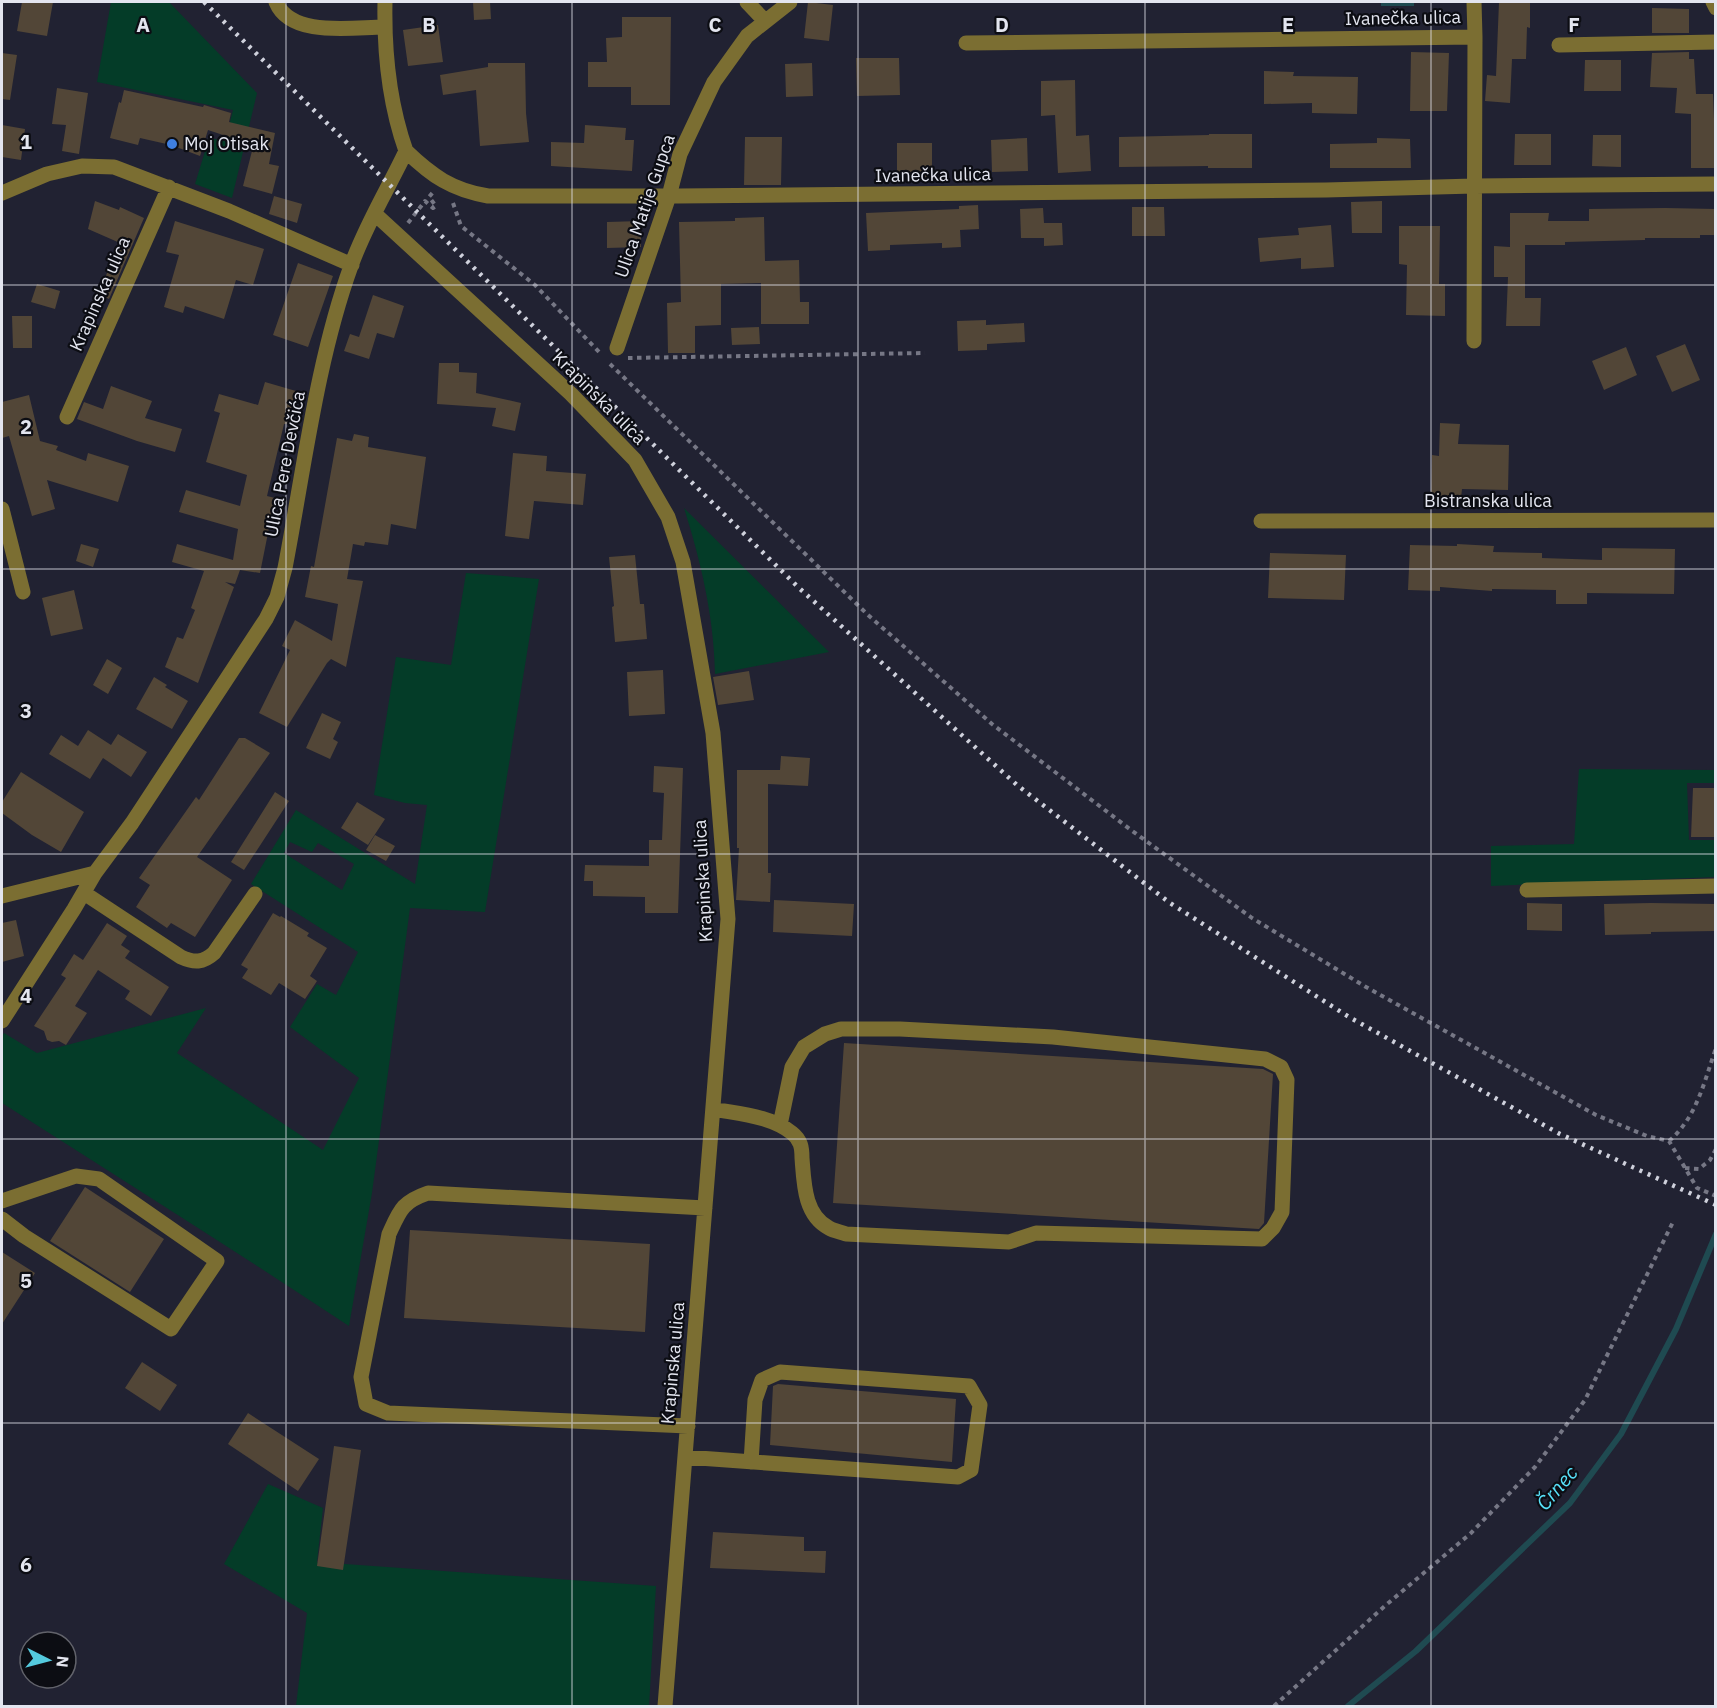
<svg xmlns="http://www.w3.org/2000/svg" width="1717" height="1708" font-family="'IBM Plex Sans',sans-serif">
<rect width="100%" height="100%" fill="#212232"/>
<path fill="#043c28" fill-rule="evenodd" d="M111 2H169L257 93 232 198 195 184 209 138 225 141 233 110 97 82Z
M684 508 829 652 715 674C714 617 701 562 684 508Z
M466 573 539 579 485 912 410 908 372 1193 349 1326C234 1250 118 1177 2 1103V1037L4 1033 37 1053 206 1008 177 1053 323 1150 359 1078 290 1027 317 984 336 995 358 952 251 884 296 810 415 884 427 805 405 803 374 795 396 657 451 665ZM290 842 312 852 318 843 354 864 342 890 284 853Z
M1579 769 1715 770V783H1687L1689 840H1715V877L1491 886V846L1574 844Z
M268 1484 323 1508 317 1562 656 1586 649 1706H296L307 1613 224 1564Z"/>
<path fill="#1f4a51" d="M1381 2H1414V6H1381Z"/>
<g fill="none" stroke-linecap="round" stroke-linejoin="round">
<path stroke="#1f4a51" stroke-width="6" d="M1348 1706 1416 1651 1570 1503 1621 1434 1676 1329 1716 1234"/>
</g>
<path fill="#524637" d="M22 2H53L47 36 17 31Z
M473 2H490L491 19 474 20Z
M808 2 833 5 829 41 804 38Z
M1499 2H1530V28L1527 27 1526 59H1512L1510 103 1485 101 1487 75 1496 76Z
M1652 8 1689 9V33H1652Z
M622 17H671L670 105H631V87H588V62H607L606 38 622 37Z
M438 25 443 62 408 66 403 30Z
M1411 52 1449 53 1447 111H1410Z
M1689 52V59H1694L1696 94H1713L1716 168H1691V114L1675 113 1677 88 1650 87 1652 53Z
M2 53 17 55 10 100 2 99Z
M856 58H899L900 95 857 96Z
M1585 60H1621V91H1584Z
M488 63H525L526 113 529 142 480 146 476 90 443 95 440 75 488 67Z
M812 63 813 96 786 97 785 64Z
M1264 71 1294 72 1293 76 1358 77 1357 114 1312 113V103L1264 104Z
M1075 80 1076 136 1089 135 1091 171 1058 173 1055 115 1041 116V81Z
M57 88 88 93 79 154 62 151 66 125 52 124Z
M124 90 203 107 204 105 231 113 229 122 275 133 269 164 279 166 272 194 243 186 252 151 246 149 247 143 208 130 200 156 171 145 140 138 138 145 110 138 119 102 121 103Z
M2 125 25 129 21 160 2 157Z
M585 125 626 128 625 140H634L632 171 551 166V142L584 143Z
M1209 134H1252V168H1208V166L1119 167V137L1209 135Z
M1515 134H1551V165H1514Z
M1593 135H1621V167L1592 166Z
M745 137H782L781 185H744Z
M1027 138 1028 171 992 172 991 140Z
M1377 138 1410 139 1411 168H1330V144L1377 143Z
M897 143H932V177H897Z
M274 196 302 204 297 223 269 214Z
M95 201 119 210 120 207 144 218 109 299 98 294 120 243 88 229Z
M1382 201V233H1352L1351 202Z
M978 205 979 229 960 230 961 247 942 248V243L890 245V250L868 251 866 213 959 209V206Z
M1132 207H1164L1165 236H1132Z
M1043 208 1044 223H1062L1063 245 1044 246V234V238H1021L1020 209Z
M1665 208 1716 209V235H1700V238H1645V240L1565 242V245H1525V298H1541L1540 326H1506L1508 277H1494V246L1510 247V213H1549L1548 221H1589V209Z
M764 217 765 261 799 260 800 302H809V324H761V283L721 284V325L695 326V353H668L667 303 681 302 679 222 735 221V218Z
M175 221 264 249 253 285 236 280 224 319 185 306 183 313 164 307 179 255 166 252Z
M641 221V247L607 248V222Z
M1331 225 1334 267 1301 269V258L1260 262 1258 238 1299 235 1298 228Z
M1399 226H1440L1439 284H1445V316L1406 315 1407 265 1399 264Z
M298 263 333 276 308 347 273 335Z
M37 284 60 291 55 309 31 302Z
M373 295 404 306 394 338 377 333 369 359 344 351 350 334 359 337Z
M12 316H32V348H13Z
M986 320V325L1024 323 1025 342 987 344V350L958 351 957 321Z
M759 327 760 344 732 345 731 328Z
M1685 344 1700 380 1672 392 1656 356Z
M1626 347 1637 375 1604 390 1592 361Z
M439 363H459V372L477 373 476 393 521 403 515 431 492 426 496 408 437 404Z
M265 382 296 391 287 424H284L267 496 275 498 260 573 240 570 235 584 225 582 234 587 198 683 165 667 177 637 183 639 195 610 191 608 204 571 172 562 177 544 233 560 238 529 179 512 186 490 240 506 247 475 206 462 220 413 214 411 219 394 258 405Z
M111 386 152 401 145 418 182 429 175 452 137 441 77 419 84 402 103 409Z
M29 395 40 441 58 446 56 450 86 461 88 453 129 466 118 502 47 480 55 509 32 516 9 436 2 438V402Z
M1440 423 1460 424 1458 444 1509 445 1508 490 1462 489 1461 498 1431 496 1432 455 1439 456Z
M354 434 369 437 368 447 426 457 416 529 391 524 388 545 365 542 364 546 353 544 347 579 363 581 346 667 331 659 327 663 287 727 259 713 290 650 282 646 295 620 332 641 338 604 305 597 311 566 314 567 337 438 352 441Z
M513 453 547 456 546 471 586 474 583 505 534 501 529 539 505 536Z
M81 544 99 549 93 567 76 561Z
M1457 544 1494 546 1493 552 1542 553V558L1602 560V548L1675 549 1674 594 1587 593V604H1556V590L1492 589V591L1440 587V591L1408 590 1410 545 1457 546Z
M1270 553 1346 555 1344 600 1268 598Z
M635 555 640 604H644L647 639 615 642 612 607 614 606 609 557Z
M74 590 83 629 51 636 42 598Z
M107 659 122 668 108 694 93 685Z
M663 670 665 714 629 716 627 672Z
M749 671 754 700 718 705 713 677Z
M154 677 167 685 165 687 188 701 172 729 136 709Z
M322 713 341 722 333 739 338 742 330 759 306 748Z
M88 730 111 745 118 734 147 752 131 777 103 758 90 779 49 754 61 735 78 746Z
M239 738H245L270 753 197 857 232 880 195 937 171 923 167 928 136 907 150 885 139 878 196 797 199 800Z
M781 756 810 758 808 786 768 784V873H771L770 902 736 900 739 848H737V770H780Z
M654 766 683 768 678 913H645V897L593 896V881H584L585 865 649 866V840H662L664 793 653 792Z
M21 772 84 812 61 852 32 835 2 813V802Z
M1693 788H1716V837H1691Z
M275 792 289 801 244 870 231 862Z
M357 802 385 819 368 845 341 828Z
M375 835 395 846 386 861 366 850Z
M774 900 854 904 852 936 773 932Z
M1527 903 1562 904V931L1527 930Z
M1651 903 1716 904V931L1651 932V934L1605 935 1604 904Z
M273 913 280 917 281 916 309 933 307 936 327 948 310 976 317 981 305 999 279 983 271 995 242 978 248 969 241 965Z
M16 920 24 956 2 962V923Z
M107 923 127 936 121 945 130 951 125 958 169 987 151 1016 125 999 130 991 98 970 75 1006 87 1013 66 1045 59 1041 52 1042 47 1040 44 1031 34 1026 66 978 61 975 74 954 83 960Z
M844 1043 1263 1069 1273 1074 1264 1223 1259 1229 833 1203Z
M85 1187 164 1239 130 1292 50 1241Z
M410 1230 650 1244 645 1332 404 1318Z
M2 1252 35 1273 2 1324Z
M142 1362 177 1385 160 1411 125 1388Z
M778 1384 956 1399 952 1462 770 1445 773 1386Z
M248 1413 319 1459 298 1491 228 1444Z
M334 1446 361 1450 343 1570 317 1566Z
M713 1532 804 1537V1551H826L825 1573 710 1568Z"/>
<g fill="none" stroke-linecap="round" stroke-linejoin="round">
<path stroke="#767785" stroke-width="4" stroke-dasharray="4.5 4.5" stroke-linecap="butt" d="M453 203 461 226 535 285 601 354
M408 223 425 201 433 208 436 206 429 197 434 191
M628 358 925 353
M610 364 868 615 992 724 1131 830 1252 918 1366 987 1596 1115 1647 1136 1669 1141 1697 1188 1716 1196
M1669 1141C1697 1117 1704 1082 1716 1048
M1685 1168 1699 1169 1710 1160 1716 1149
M1274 1706 1386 1605 1471 1533 1535 1467 1585 1400 1674 1220"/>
<path stroke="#7b6e32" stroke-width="15" d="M276 2C291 38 353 27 384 27
M747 2 765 21
M1474 2 1475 37
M1713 2 1716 8
M966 43 1475 37 1474 341
M1559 45 1716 42
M406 151C432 176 452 190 488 196H678L1326 190 1474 186 1716 184
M2 193 47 174 82 166 114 167 229 211 352 265
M375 214 571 394 635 460 668 517 683 562 713 733 728 919 665 1706
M617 348 669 196 680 154 714 82 747 36 790 2
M67 417 169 187
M2 509 23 592
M1261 521 1716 520
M1527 890 1716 886
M84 893 181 957C194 963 203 963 214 953L255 894
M2 896 95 873
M2 1021 74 909 95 873 132 823 266 619 277 597 285 568C304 469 317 360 351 266 365 226 388 189 406 151 389 103 384 52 385 2
M713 1109C739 1114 771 1116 792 1133 801 1140 802 1148 802 1158 804 1183 804 1215 829 1228 834 1231 841 1232 846 1234L1009 1242 1036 1233 1262 1239 1273 1228 1282 1212 1287 1080 1281 1067 1265 1059 1053 1037 900 1029H841L825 1034 804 1047 792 1067 780 1125
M2 1201 76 1176 99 1179 217 1261 171 1329 24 1236 2 1219
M688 1426 388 1413 366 1404 361 1377 389 1234C400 1210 402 1202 428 1193L705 1208
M685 1457 958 1477 971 1470 980 1405 969 1386 780 1372 762 1380 755 1400 751 1462"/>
<path stroke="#cfd1dc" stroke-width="4.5" stroke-dasharray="3 6" stroke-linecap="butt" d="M204 2 798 587 1017 785 1170 903 1349 1017 1560 1134 1716 1205"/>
</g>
<path fill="none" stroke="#e3e5ef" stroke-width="1.5" stroke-opacity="0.55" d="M286 2V1706M572 2V1706M858 2V1706M1145 2V1706M1431 2V1706M2 285H1716M2 569H1716M2 854H1716M2 1139H1716M2 1423H1716"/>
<circle fill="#3f7fe0" stroke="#0c0d13" stroke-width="2" cx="172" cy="144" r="6"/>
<g text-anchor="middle" stroke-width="4.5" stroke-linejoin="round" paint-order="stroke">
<g font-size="18" fill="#e3e5ef" stroke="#0c0d13">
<text transform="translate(1403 18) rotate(-1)" y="6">Ivanečka ulica</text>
<text transform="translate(933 175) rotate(-1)" y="6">Ivanečka ulica</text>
<text transform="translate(645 206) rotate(-71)" y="6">Ulica Matije Gupca</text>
<text transform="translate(100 294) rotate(-66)" y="6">Krapinska ulica</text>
<text transform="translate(599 398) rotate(45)" y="6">Krapinska ulica</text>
<text transform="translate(285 464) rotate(-79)" y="6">Ulica Pere Devčića</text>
<text x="1488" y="507">Bistranska ulica</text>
<text transform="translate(703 881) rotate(-93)" y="6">Krapinska ulica</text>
<text transform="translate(673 1363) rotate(-85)" y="6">Krapinska ulica</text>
</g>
<g font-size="18" fill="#e3e5ef" stroke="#0c0d13" text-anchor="start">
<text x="184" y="150">Moj Otisak</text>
</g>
<g font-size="20" font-style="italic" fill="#58e2fa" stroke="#0c0d13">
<text transform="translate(1557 1488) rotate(-49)" y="7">Črnec</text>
</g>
</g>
<g font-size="20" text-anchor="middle" font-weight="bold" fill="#e3e5ef" stroke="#0c0d13" stroke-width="4.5" stroke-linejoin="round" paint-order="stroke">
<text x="143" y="32">A</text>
<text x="429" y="32">B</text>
<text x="715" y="32">C</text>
<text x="1002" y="32">D</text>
<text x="1288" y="32">E</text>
<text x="1574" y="32">F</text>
<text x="26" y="149">1</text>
<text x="26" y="434">2</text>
<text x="26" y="718">3</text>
<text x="26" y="1003">4</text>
<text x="26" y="1288">5</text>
<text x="26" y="1572">6</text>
</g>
<rect width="1717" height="1708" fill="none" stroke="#e3e5ef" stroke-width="6"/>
<g transform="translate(48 1660) rotate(96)"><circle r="28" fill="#0c0d13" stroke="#62636b" stroke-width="1.5"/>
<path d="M0-4.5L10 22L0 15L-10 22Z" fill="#54cade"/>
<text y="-9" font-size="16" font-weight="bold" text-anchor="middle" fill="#e3e5ef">N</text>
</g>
</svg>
